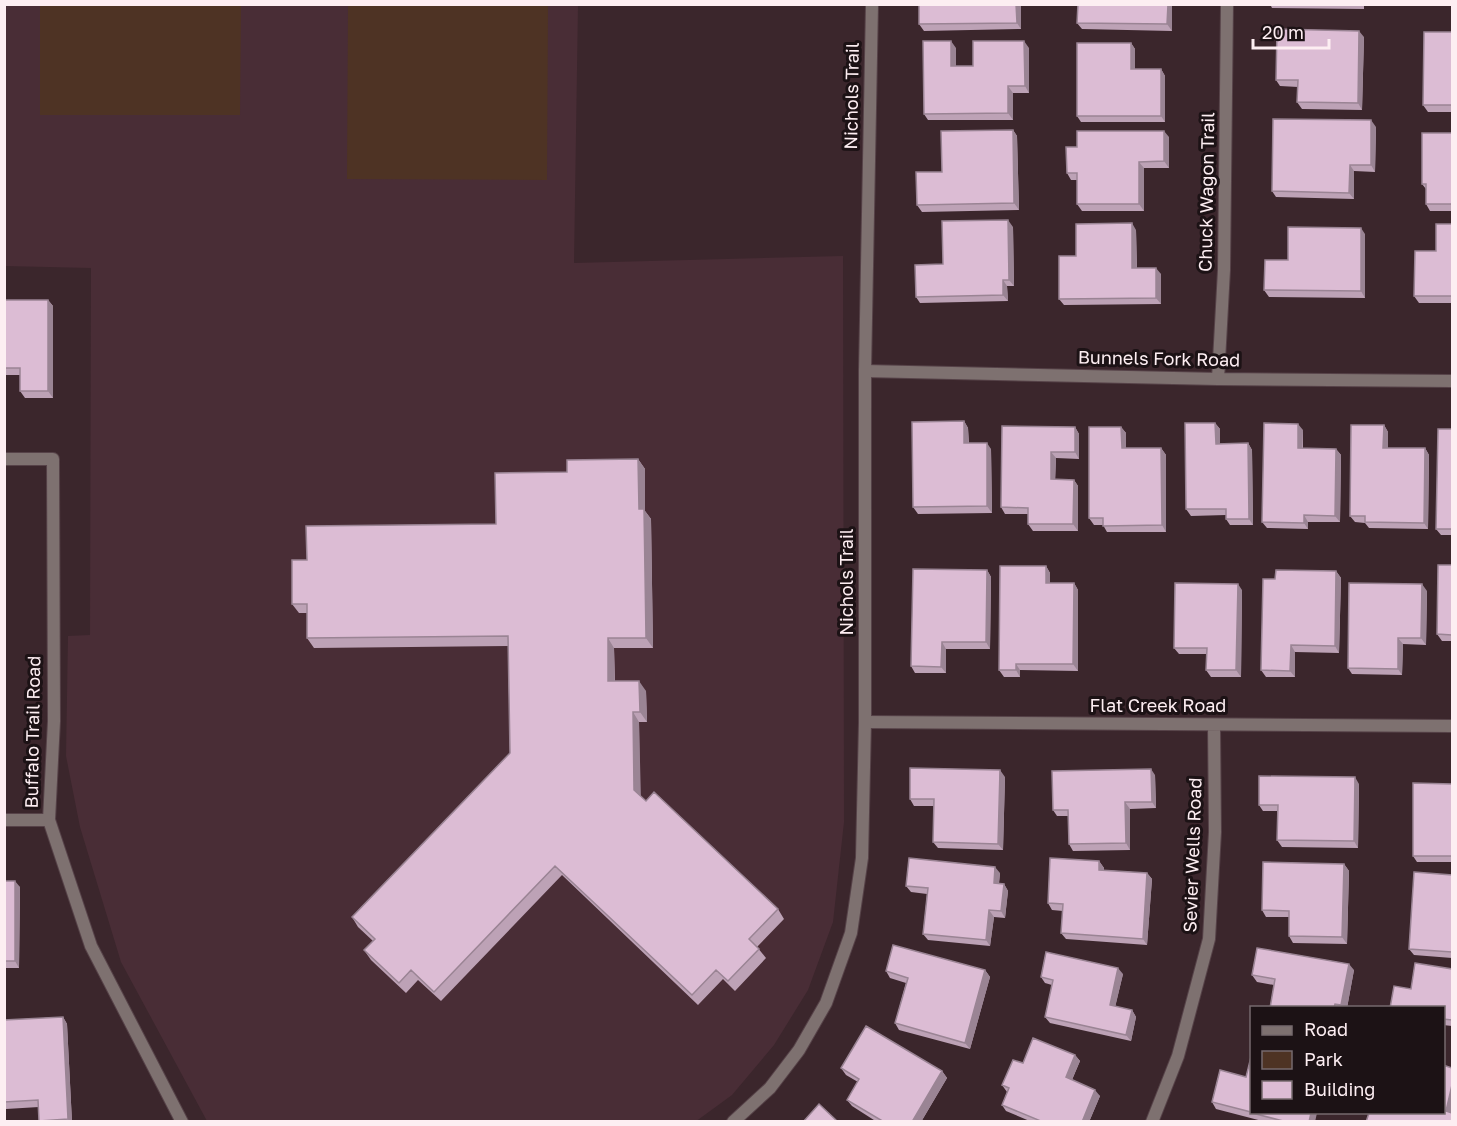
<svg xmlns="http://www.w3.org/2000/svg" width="1457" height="1126" font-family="'Golos Text',sans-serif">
<rect width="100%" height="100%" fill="#3b262c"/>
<path fill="#492d36" d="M5 4 578 5 574 263 843 256 844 822 833 922 808 990 774 1045 732 1095 695 1122 207 1121 121 962 80 827 66 756 68 636 90 635 91 268 5 266Z"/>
<path fill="#4e3324" d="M40 5H241L240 115H40Z
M348 5H548L547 180 347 179Z"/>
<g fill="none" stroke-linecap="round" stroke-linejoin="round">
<g stroke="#564248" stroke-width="14">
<path id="minor" d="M865 371 1218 379 1452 381
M1218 379 1224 270 1227 4
M4 459H53L54 721 49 820
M865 722 1452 726
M1152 1122 1178 1056 1209 939 1215 832 1214 725"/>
</g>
<g stroke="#564248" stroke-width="14">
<path id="tertiary" d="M4 820H49L91 946 182 1122
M733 1122 770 1088 799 1050 826 1003 851 933 862 858 865 722V371L872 4"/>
</g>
<use href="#minor" stroke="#7e7170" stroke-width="12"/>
<use href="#tertiary" stroke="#7e7170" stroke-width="12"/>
</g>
<path fill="#bda2b6" d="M1021 4V29L924 31 919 24Z
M1172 4V31L1082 29 1077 23Z
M1270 4H1364V9L1272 8Z
M1422 4H1452V5H1422Z
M1452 32V112H1428L1423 105Z
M1364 37 1362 110 1302 109 1297 102 1298 87 1280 86 1276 80Z
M1131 43 1135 49V69H1161L1165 76V122H1081L1077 116Z
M956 48V66H973L1029 48V93H1013V120H928L924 114Z
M1376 127 1375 172 1354 171V199L1276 197 1272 191Z
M1013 130 1017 136 1019 210 922 212 917 205 942 172Z
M1452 133V211H1430L1426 204V189L1422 184Z
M1169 137V168H1144V211H1082L1077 204V180H1071L1067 173 1077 147Z
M1452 224V303H1419L1414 296 1436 251Z
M1013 227 1014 286H1007L1008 301 920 303 916 297 943 264Z
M1136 230 1137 268 1161 274V304L1064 305 1059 299 1076 256Z
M1365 234V298L1269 297 1264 290Z
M4 300H48L53 306V398H25L20 391V375H4Z
M964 421 968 428 969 443 991 449 992 513 918 514 913 507Z
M1215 423 1220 429V444L1248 443 1252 450 1253 525H1230L1226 519V515L1191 516 1186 509Z
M1384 425 1388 432V448H1425L1429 455 1428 529 1369 528 1365 523 1355 522 1350 516Z
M1002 426 1075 427 1079 434V459L1056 458 1055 480H1074L1078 486V531H1033L1028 524V514H1005L1001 507Z
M1121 427 1126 433V448H1161L1166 455V532H1107L1103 525H1094L1089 518Z
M1452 429V535H1441L1436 529Z
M1303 430V448L1336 449 1341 455 1340 522H1308V529L1267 528 1262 522Z
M638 459 645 469V511L651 519 653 648H614L615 681 646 691 647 722H639L640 797 778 909 784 919 757 947 766 958 735 991 723 979 698 1005 562 875 441 1001 418 980 406 993 371 960 364 950 373 941 358 927 352 917 510 753 508 646 314 648 307 638V613H299L292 604 307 560 496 524 567 472Z
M1452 565V641H1442L1437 634Z
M1046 566 1050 573V583H1074L1078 590V671L1020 670V677H1004L999 670Z
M987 570 991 577 990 649H946V673H915L911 666Z
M1336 571 1341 578 1339 653 1295 652V677H1266L1261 670 1275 579Z
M1242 590 1241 677H1211L1206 670 1207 654H1179L1174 648Z
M1427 591 1426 645 1403 644 1402 675 1352 674 1348 668Z
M1155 775 1156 808 1130 809V850L1073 851 1069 844 1068 816H1057L1053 810Z
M1005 777 1003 850 938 848 933 842 934 806H914L910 799Z
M1359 784 1358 848 1282 847 1277 840V811H1263L1259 805Z
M1452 784V862H1417L1413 856Z
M1099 861 1104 868V870L1147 873 1152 879 1147 945 1066 939 1061 933 1063 911 1052 910 1048 903Z
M1344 864 1349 871 1347 944 1293 943 1289 936V917H1266L1262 910Z
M1000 873 999 884H1004L1008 891 1005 918 994 917 990 946 928 940 923 934 927 894 911 892 906 886Z
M1452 875V958L1414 955 1409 949Z
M4 881 20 887 19 968H4Z
M1452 969V1026L1443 1025V1008L1411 989Z
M985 970 990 977 970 1049 899 1030 895 1023 906 983 890 978 886 971Z
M1354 970 1347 1008H1270L1274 985 1257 982 1252 975Z
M1123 974 1115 1007 1132 1010 1136 1017 1131 1041 1050 1023 1045 1017 1052 985 1045 983 1041 977Z
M63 1017 67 1024 72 1122H40L39 1107 6 1109 4 1107V1020Z
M1075 1055 1080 1061 1072 1080 1100 1096 1089 1122H1032L1006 1111 1002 1105 1007 1092 1002 1085 1023 1063Z
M841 1068 942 1071 947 1078 921 1122H877L852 1106 847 1100 858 1082 846 1075Z
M1246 1077 1315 1122H1266L1216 1109 1212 1102Z"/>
<path fill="#9a8494" d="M1016 4H1021V29L1017 23Z
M1168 4H1172V31L1167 24Z
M1359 31 1364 37 1362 110 1358 103Z
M951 41 956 48V72L951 66Z
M1024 41 1029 48V93L1025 86Z
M1131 43 1135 49V76L1131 69Z
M1161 69 1165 76V122L1161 116Z
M1008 86 1013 93V120L1008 113Z
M1371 120 1376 127 1375 172 1371 165Z
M1013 130 1017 136 1019 210 1014 203Z
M1164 131 1169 137V168L1164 161Z
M1139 162 1144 168V211L1139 204Z
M1350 165 1354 171V199L1349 193Z
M1008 220 1013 227 1014 286 1009 280Z
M1132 223 1136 230 1137 275 1132 268Z
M1361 228 1365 234V298L1361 291Z
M1156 268 1161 274V304L1156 298Z
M1003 280 1007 286 1008 301 1003 295Z
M48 300 53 306V398L48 391Z
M964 421 968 428 969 449 964 443Z
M1215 423 1220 429V450L1216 444Z
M1298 424 1303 430 1302 455 1298 448Z
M1384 425 1388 432V455L1383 448Z
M1075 427 1079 434V459L1075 452Z
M1121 427 1126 433V455L1122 448Z
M987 443 991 449 992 513 987 506Z
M1248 443 1252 450 1253 525 1249 519Z
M1161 448 1166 455V532L1162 525Z
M1425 448 1429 455 1428 529 1424 523Z
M1336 449 1341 455 1340 522 1335 516Z
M1051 452 1056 458 1055 486 1051 479Z
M638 459 645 469V511L651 519 653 648 646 638 639 509Z
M1074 480 1078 486V531L1073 524Z
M1304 515 1308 522V529L1304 523Z
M1046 566 1050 573V589L1046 583Z
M987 570 991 577 990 649 986 642Z
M1336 571 1341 578 1339 653 1335 646Z
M1074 583 1078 590V671L1073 664Z
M1238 584 1242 590 1241 677 1236 670Z
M1422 584 1427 591 1426 645 1421 638Z
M608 638 614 648 615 691 608 681Z
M1398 638 1403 644 1402 675 1398 669Z
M942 642 946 649V673L941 667Z
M1291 645 1295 652V677L1290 671Z
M1016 664 1020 670V677L1016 670Z
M639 681 646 691 647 722 640 712Z
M633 712 639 722 641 800 634 790Z
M1151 769 1155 775 1156 808 1152 802Z
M1000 770 1005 777 1003 850 998 844Z
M1355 777 1359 784 1358 848 1354 841Z
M1125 802 1130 809V850L1126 843Z
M1099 861 1104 868 1103 876 1099 870Z
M1344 864 1349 871 1347 944 1342 937Z
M995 867 1000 873 998 890 994 883Z
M1147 873 1152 879 1147 945 1143 939Z
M15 881 20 887 19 968 15 961Z
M1004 884 1008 891 1005 918 1001 911Z
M989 910 994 917 990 946 986 940Z
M1349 964 1354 970 1347 1008H1343L1341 1005Z
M1118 968 1123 974 1114 1012 1110 1005Z
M985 970 990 977 970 1049 965 1043Z
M1132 1010 1136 1017 1131 1041 1126 1035Z
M63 1017 67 1024 72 1122H69L68 1119Z
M1075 1055 1080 1061 1070 1084 1066 1077Z
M942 1071 947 1078 921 1122H912Z
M1452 1085V1110L1451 1118 1446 1111Z
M1095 1090 1100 1096 1089 1122H1082Z
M1311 1113H1317L1315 1122H1309Z"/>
<path fill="#dcbcd4" stroke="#9a8494" stroke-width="1.5" d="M919 4H1016L1017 23 919 24Z
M1078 4H1168L1167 24 1077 23Z
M1277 29 1359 31 1358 103 1297 102 1298 80H1276Z
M1424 32H1452V105H1423Z
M923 41H951V66H973V41H1024L1025 86H1008V113L924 114Z
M1077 43H1131V69H1161V116H1077Z
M1273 119 1371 120V165H1350L1349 193 1272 191Z
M1013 130 1014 203 917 205 916 172H942L941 131Z
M1077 131H1164V161L1139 162V204H1077V173H1067L1066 147H1077Z
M1422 133H1452V204H1426V184H1422Z
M1008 220 1009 280H1003V295L916 297 915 265 943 264 942 221Z
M1132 223V268H1156V298L1059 299V256H1076V224Z
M1436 224H1452V296H1414L1415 251H1436Z
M1288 227 1361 228V291L1264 290 1265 260H1288Z
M4 300H48V391H20V368H4Z
M964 421V443H987V506L913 507 912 422Z
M1185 423H1215L1216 444 1248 443 1249 519H1226V509H1186Z
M1264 423 1298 424V448L1336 449 1335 516 1304 515V523L1262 522Z
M1351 425H1384L1383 448H1425L1424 523 1365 522V516H1350Z
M1002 426 1075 427V452H1051V479L1074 480 1073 524H1028V508L1001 507Z
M1089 427H1121L1122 448H1161L1162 525 1103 526V518H1089Z
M1438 429H1452V529H1436Z
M638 459 639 509H644L646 638H608V681H639L640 712H633L634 790 646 801 654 792 778 909 749 939 759 949 728 981 716 970 692 995 555 866 434 992 411 970 399 983 364 950 375 939 352 917 510 753 508 636 307 638V604H292V560H307L306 526 496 524 495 473 567 472V460Z
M1438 565H1452V635L1437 634Z
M1000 566H1046V583H1074L1073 664H1016V670H999Z
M913 569 987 570 986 642H942L941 667 911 666Z
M1276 570 1336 571 1335 646 1291 645 1290 671 1261 670 1263 579H1275Z
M1175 583 1238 584 1236 670H1206L1207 648H1174Z
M1349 583 1422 584 1421 638H1398V669L1348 668Z
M910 768 1000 770 998 844 933 842 934 799H910Z
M1151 769 1152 802H1125L1126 843 1069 844 1068 810H1053L1052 771Z
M1259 776 1355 777 1354 841 1277 840 1278 805H1259Z
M1413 783 1452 784V856H1413Z
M909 858 995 867 994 883 1004 884 1001 911 989 910 986 940 923 934 928 888 906 886Z
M1050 858 1099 861V870L1147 873 1143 939 1061 933 1063 904 1048 903Z
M1263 862 1344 864 1342 937 1289 936V911L1262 910Z
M1414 872 1452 875V952L1409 949Z
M4 881H15V961H4Z
M893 945 985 970 965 1043 895 1023 908 978 886 971Z
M1257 948 1349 964 1341 1005 1335 1004 1334 1008H1270L1275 979 1252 975Z
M1046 952 1118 968 1110 1005 1132 1010 1126 1035 1045 1017 1053 980 1041 977Z
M1415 963 1452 969V1020L1443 1019V1008H1390L1394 986 1411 989Z
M63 1017 68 1119 39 1121 38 1100 4 1102V1020Z
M866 1026 942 1071 912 1122H884L847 1100 859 1079 841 1068Z
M1033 1038 1075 1055 1066 1077 1095 1090 1082 1122H1043L1002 1105 1009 1088 1002 1085 1013 1060 1023 1063Z
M1251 1057V1112L1212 1102 1220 1070 1246 1077Z
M1443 1065 1452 1068V1085L1446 1111 1452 1113V1122H1366L1369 1113H1443Z
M819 1104 838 1122H803Z
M1252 1113H1311L1309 1122H1287Z"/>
<g text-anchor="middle" stroke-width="6" stroke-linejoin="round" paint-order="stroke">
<g font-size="18" fill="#fdeef2" stroke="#1c1215">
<text transform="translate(852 96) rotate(-89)" y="6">Nichols Trail</text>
<text transform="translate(1207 192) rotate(-89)" y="6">Chuck Wagon Trail</text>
<text transform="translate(1159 359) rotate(1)" y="6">Bunnels Fork Road</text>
<text transform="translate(847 582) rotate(-90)" y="6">Nichols Trail</text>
<text x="1158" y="712">Flat Creek Road</text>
<text transform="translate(33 732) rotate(-89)" y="6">Buffalo Trail Road</text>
<text transform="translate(1193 855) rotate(-88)" y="6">Sevier Wells Road</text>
</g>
</g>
<rect width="1457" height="1126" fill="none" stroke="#fdeef2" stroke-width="12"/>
<rect x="1250" y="1006" width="195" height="108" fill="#1c1215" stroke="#766a6d" stroke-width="1.5"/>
<rect x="1262" y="1026" width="30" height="9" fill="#7e7170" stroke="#766a6d" stroke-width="1.5"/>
<text x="1304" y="1036" font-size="18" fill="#fdeef2">Road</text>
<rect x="1262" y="1051" width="30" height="18" fill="#4e3324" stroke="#766a6d" stroke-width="1.5"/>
<text x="1304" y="1066" font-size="18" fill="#fdeef2">Park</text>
<rect x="1262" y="1081" width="30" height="18" fill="#dcbcd4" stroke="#766a6d" stroke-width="1.5"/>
<text x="1304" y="1096" font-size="18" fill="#fdeef2">Building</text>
<path d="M1253 39v9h76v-9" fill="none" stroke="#fdeef2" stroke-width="3"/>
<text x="1262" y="39" font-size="18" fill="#fdeef2" stroke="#1c1215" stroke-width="4.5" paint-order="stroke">20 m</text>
</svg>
